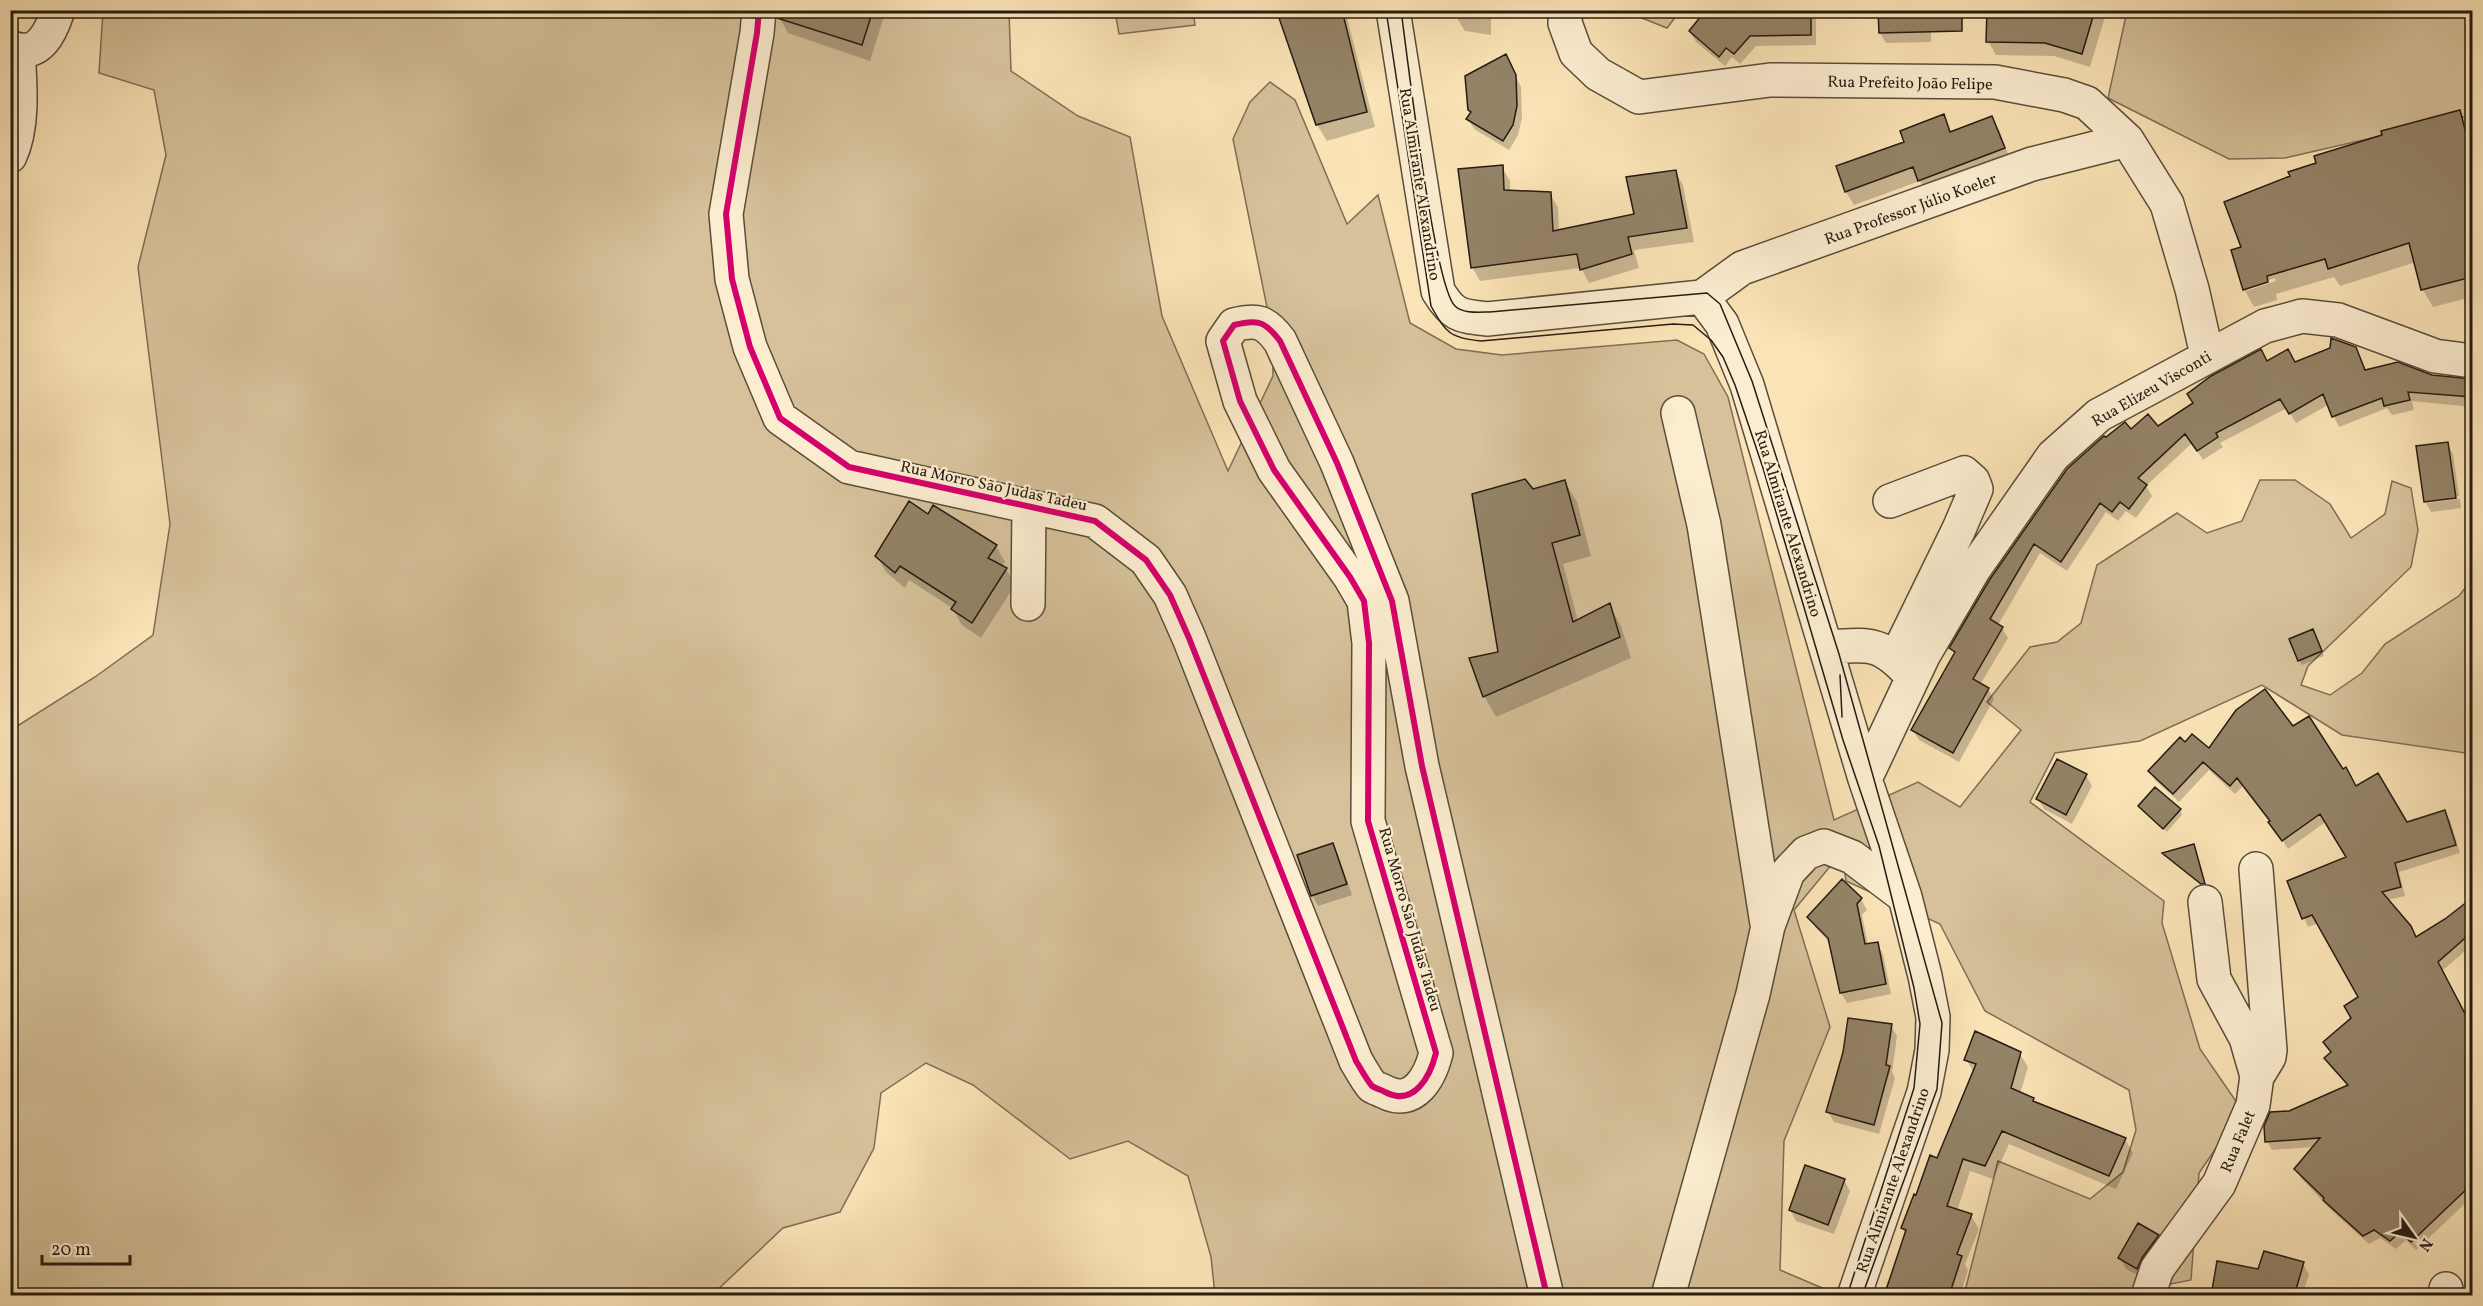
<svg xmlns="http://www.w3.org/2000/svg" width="2483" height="1306" font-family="Vollkorn,serif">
<rect width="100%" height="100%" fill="#fae3b6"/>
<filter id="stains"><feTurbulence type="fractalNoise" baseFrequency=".00333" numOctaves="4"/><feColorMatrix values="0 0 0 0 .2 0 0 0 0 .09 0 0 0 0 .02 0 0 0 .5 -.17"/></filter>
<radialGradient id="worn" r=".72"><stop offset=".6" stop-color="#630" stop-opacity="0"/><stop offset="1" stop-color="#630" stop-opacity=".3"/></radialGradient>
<path fill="#d6c19a" stroke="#7e6e56" stroke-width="1.5" d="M103 11H1009L1011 71 1078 116 1130 137 1162 316 1228 471 1273 376 1272 332 1233 139 1250 102 1270 82 1295 100 1347 224 1378 195 1410 323 1456 349 1502 355 1677 340 1704 354 1728 397 1834 820 1918 782 1960 807 2021 730 1987 702 2030 647 2057 642 2081 623 2097 565 2177 513 2207 533 2242 521 2260 480H2295L2330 504 2351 538 2385 514 2392 481 2411 488 2418 530 2411 567 2308 666 2301 685 2330 695 2362 673 2385 644 2459 596 2472 579V754L2342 735 2262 685 2140 741 2055 753 2030 802 2164 901 2162 923 2200 1049 2242 1110 2199 1173 2191 1280 2141 1290 2139 1295H1964L1998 1161 2090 1199 2123 1172 2136 1130 2129 1090 1985 1011 1940 924 1846 881 1842 852 1794 910 1830 1027 1784 1141 1780 1270 1827 1290 1826 1295H1215L1211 1257 1188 1176 1128 1141 1070 1159 973 1085 926 1063 881 1093 874 1148 840 1212 783 1228 712 1295 11 1296V730L95 677 153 635 170 524 138 267 166 155 154 90 99 73Z
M1115 11H1193L1195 25 1119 34Z
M1631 11H1680L1667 28 1634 15Z
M2127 11H2472V115L2285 158 2229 159 2108 98Z"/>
<path fill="#0003" fill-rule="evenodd" d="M778 10H886L870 61 788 33 779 17Z
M1298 10H1345L1375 127 1327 141 1317 125 1280 16Z
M1458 10H1491V35L1465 31 1458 20Z
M1708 10H1816V45L1756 46 1740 64 1732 57 1725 66 1696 42 1690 32Z
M1880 10H1931V42L1886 43 1880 33Z
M1980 10H2107L2090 67 2054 56 1996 55 1988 41V22Z
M1506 56 1521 87 1522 118 1518 135 1509 150 1474 129 1468 119Z
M2460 111 2470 129 2472 140V297L2433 307 2423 290 2416 262 2340 286 2334 277 2276 294 2277 300 2254 307 2244 289 2243 248ZM2275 278 2276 281 2246 291V287Z
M1943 116 1952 133 1992 118 2000 132 2011 162 1927 194 1920 181 1854 205 1846 192 1838 167 1905 143Z
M1502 167 1510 181V192L1550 194 1558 207 1559 231 1635 215 1675 171 1683 185 1694 242 1634 250 1639 268 1589 283 1581 268 1480 281 1472 267Z
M2355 348 2366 371 2472 381V407L2412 401 2414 410 2392 415 2387 408 2339 427 2328 405 2296 423 2287 408 2220 443 2223 447 2203 460 2192 443 2146 486 2152 496 2136 518 2126 511 2118 521 2106 512 2067 571 2040 553 1998 625 2002 628 2008 638 1980 685 1988 689 1994 699 1959 762 1919 740 1913 730 1955 655 1951 648 1991 580 2131 431 2158 428 2267 363H2295Z
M2447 443 2453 454 2459 496 2427 500V503L2460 499 2461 508 2431 512 2425 501Z
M1565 482 1577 502 1591 556 1563 564 1578 621 1609 605 1621 626 1631 658 1496 717 1484 696 1499 653 1532 490Z
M928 516 996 546 1005 562 1001 567 1006 569 1015 585 981 638 962 625 952 608 909 580 905 588 886 572 877 556Z
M2315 635 2324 656 2302 665 2299 660Z
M2293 728 2342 771 2356 788 2406 824 2445 812 2450 820 2460 853 2399 872 2405 896 2387 900 2416 938 2472 901V945L2442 971 2448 1032 2472 1061V1197L2416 1250 2406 1240 2396 1249 2380 1238 2369 1244 2330 1209 2301 1178 2296 1169 2314 1147 2272 1150 2267 1141 2289 1112 2348 1087 2326 1058 2332 1053 2325 1042 2353 1018 2361 998 2319 923 2308 927 2289 881 2348 858 2327 821 2288 849 2271 822 2243 786 2235 794 2209 770 2179 802 2155 780 2150 771 2185 744 2209 750Z
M2086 775 2092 786 2072 824 2044 809 2038 799Z
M2140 806 2180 810 2182 815 2167 832Z
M1332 844 1338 855 1352 895 1318 906 1312 895Z
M2194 845 2196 850 2207 888 2164 854Z
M1842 881 1861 899 1867 910 1862 915 1868 945 1877 944 1883 954 1891 994 1847 1003 1841 993 1830 943 1815 927 1809 917Z
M1891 1026 1897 1036 1892 1072 1895 1078 1879 1134 1834 1122 1828 1112Z
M2020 1054 2028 1067 2020 1094 2033 1099 2035 1103 2125 1139 2133 1153 2116 1189 2009 1144 1993 1179 1970 1171 1957 1211 1971 1216 1979 1229 1965 1264 1968 1270 1960 1296H1882L1888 1281 1890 1282 1906 1235 1902 1228 1938 1160 1974 1073 1966 1059Z
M1844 1180 1850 1191 1834 1234 1796 1221 1790 1210Z
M2158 1236 2164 1246 2143 1278 2126 1269 2120 1258Z
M2303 1264 2309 1274 2302 1296H2212L2259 1271Z"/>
<path fill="#948367" stroke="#251b12" stroke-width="1.5" d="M778 10H873L862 45 777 18Z
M1293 10H1342L1367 112 1316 125 1278 15Z
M1706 10H1811V35L1750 36 1734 54 1726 48 1719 57 1689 31Z
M1878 10H1962V31L1879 33Z
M1987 10H2095L2082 54 2045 43 1986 42Z
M1506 54 1516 75 1517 106 1513 125 1503 141 1466 119 1471 112 1468 110 1465 76Z
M2460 110 2472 156V277L2421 290 2409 243 2328 269 2325 259 2267 276 2268 282 2243 290 2231 250 2241 247 2224 202 2290 176 2288 172 2316 163 2314 156 2382 135 2381 131Z
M1944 114 1950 132 1992 116 2005 148 1918 181 1913 167 1845 192 1836 166 1904 142 1900 131Z
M1503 165 1504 190 1551 192 1553 231 1634 214 1626 177 1676 170 1687 228 1628 237 1632 254 1580 270 1577 254 1471 268 1458 169Z
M2331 338 2356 347 2365 370 2398 362 2432 375 2472 379V397L2408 392 2410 400 2384 406 2382 398 2332 417 2323 394 2289 414 2280 399 2216 433 2218 437 2197 451 2185 434 2138 478 2147 485 2129 509 2120 502 2112 512 2100 503 2061 562 2034 544 1990 619 2003 627 1973 679 1989 688 1953 753 1911 730 1955 652 1949 648 1990 579 2067 469 2104 436 2106 437 2125 422 2131 429 2148 414 2158 426 2193 403 2187 394 2211 376 2261 349 2267 361 2288 349 2295 362 2330 348Z
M2448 442 2456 498 2424 502 2416 446Z
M1525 479 1533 489 1565 480 1580 535 1552 543 1573 622 1610 603 1620 637 1483 697 1469 658 1498 652 1472 494Z
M909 501 928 514 933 505 997 545 988 558 1007 568 972 623 951 609 956 602 900 566 895 573 875 556Z
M2313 629 2322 651 2298 661 2289 639Z
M2265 689 2293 726 2309 716 2343 769 2346 767 2356 786 2378 773 2407 822 2445 810 2456 845 2395 863 2401 887 2382 892 2411 926 2416 937 2445 919 2472 898V932L2438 962 2472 1027V1184L2411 1242 2400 1232 2390 1241 2374 1230 2363 1236 2323 1200 2324 1198 2294 1169 2320 1138 2265 1142 2264 1126 2270 1112 2289 1111 2348 1085 2324 1058 2331 1052 2323 1042 2351 1018 2344 1006 2358 997 2312 915 2302 919 2287 881 2346 857 2320 814 2282 841 2268 822 2270 821 2237 778 2230 786 2203 762 2173 794 2148 771 2180 737 2185 742 2192 734 2209 748 2236 710Z
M2057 759 2087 774 2066 815 2036 799Z
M2155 787 2181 809 2163 829 2138 806Z
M1333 843 1347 884 1311 896 1297 855Z
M2194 844 2205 884H2201L2162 853Z
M1842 879 1862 898 1857 904 1865 944 1878 942 1886 984 1840 993 1828 938 1807 917Z
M1848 1018 1892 1024 1886 1065 1890 1066 1874 1125 1826 1112 1843 1052Z
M1975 1031 2021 1052 2011 1088 2034 1098 2033 1101 2126 1138 2109 1176 2002 1131 1985 1166 1963 1159 1947 1206 1972 1214 1957 1254 1962 1256 1949 1296H1884L1906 1230 1901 1228 1914 1194 1916 1195 1930 1155 1937 1158 1976 1064 1964 1060Z
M1805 1165 1845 1179 1828 1225 1789 1210Z
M2138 1223 2159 1235 2142 1258 2137 1269 2118 1258Z
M2264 1251 2304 1262 2294 1296H2211L2217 1261 2258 1269Z"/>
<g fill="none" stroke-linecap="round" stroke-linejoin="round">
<g stroke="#5a4d3b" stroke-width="36">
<path id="minor" d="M759 10 757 33 726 214 732 279 750 347 780 418 849 467 1095 521 1146 560 1170 595 1189 638 1356 1061C1361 1069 1366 1079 1372 1086 1375 1088 1381 1090 1385 1092 1414 1107 1430 1077 1436 1053L1368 821 1369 643 1364 601 1350 577 1274 470 1240 401 1223 341 1234 325C1257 319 1265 321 1280 341L1337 463 1392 601 1422 766 1547 1296
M1393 10 1438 291C1453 316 1460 316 1487 319L1702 297
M1566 10 1565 23 1576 53 1598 74 1639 97 1770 80 1995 82 2064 95 2087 103 2127 140 2167 204 2192 289 2207 355
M10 47C39 60 51 32 58 10
M10 156C24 126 20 83 18 51
M1702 297 1722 324 1747 385 1865 779 1905 897 1925 976 1933 1017 1932 1050 1924 1092 1854 1296
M1702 297 1742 268 2032 164 2127 140
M1678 413 1704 525 1767 924
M1890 501 1964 473 1973 481 1976 489 1959 529 1896 658
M1028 604 1029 508
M1827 647C1868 645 1879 640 1910 674
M1865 779 1923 656 1974 569 2053 456 2099 415 2265 326 2302 316 2338 320 2435 356 2472 361
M2256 869 2270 1050 2269 1057 2258 1075
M1668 1296 1753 994 1768 926 1788 872 1806 853 1824 846 1852 857 1905 897
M2148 1296 2157 1269 2219 1184 2253 1105 2257 1076 2246 1038 2214 979 2205 902
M2446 1296V1289"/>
</g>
<use href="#minor" stroke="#fcedd0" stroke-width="33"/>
<path stroke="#251b12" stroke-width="1.5" d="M1386 10 1431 306C1446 333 1450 338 1481 341L1673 324 1693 325 1711 340 1723 357 1735 385 1763 468 1843 740 1879 846 1914 988 1920 1024 1914 1088 1847 1296
M1401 10C1407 54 1434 286 1455 306 1463 314 1480 312 1490 312L1707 293 1720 304 1752 381 1839 654 1942 1023 1937 1089 1862 1296
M1840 675 1842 717"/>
<g stroke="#fcedd0" stroke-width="10">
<path id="cycleway" d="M759 10 757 33 726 214 732 279 750 347 780 418 849 467 1095 521 1146 560 1170 595 1189 638 1356 1061C1361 1069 1366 1079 1372 1086 1375 1088 1381 1090 1385 1092 1414 1107 1430 1077 1436 1053L1368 821 1369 643 1364 601 1350 577 1274 470 1240 401 1223 341 1234 325C1257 319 1265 321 1280 341L1337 463 1392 601 1422 766 1547 1296"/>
</g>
<use href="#cycleway" stroke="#d6006c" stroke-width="6"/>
</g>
<g text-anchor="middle" stroke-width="4.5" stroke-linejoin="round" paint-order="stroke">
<g font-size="16" fill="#251b12" stroke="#fcedd0">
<text transform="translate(1910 82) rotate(1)" y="6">Rua Prefeito João Felipe</text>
<text transform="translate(1421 184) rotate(81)" y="6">Rua Almirante Alexandrino</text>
<text transform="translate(1910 208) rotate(-20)" y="6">Rua Professor Júlio Koeler</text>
<text transform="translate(2151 388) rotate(-30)" y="6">Rua Elizeu Visconti</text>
<text transform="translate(994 485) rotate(12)" y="6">Rua Morro São Judas Tadeu</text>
<text transform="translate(1789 523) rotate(73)" y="6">Rua Almirante Alexandrino</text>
<text transform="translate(1411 919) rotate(74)" y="6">Rua Morro São Judas Tadeu</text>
<text transform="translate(2237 1141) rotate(-67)" y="6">Rua Falet</text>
<text transform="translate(1892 1180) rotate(-71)" y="6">Rua Almirante Alexandrino</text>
</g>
</g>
<rect width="2483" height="1306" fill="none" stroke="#fae3b6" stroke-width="36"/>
<rect x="12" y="12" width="2459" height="1282" fill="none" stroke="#251b12" stroke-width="3"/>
<rect x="18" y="18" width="2447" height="1270" fill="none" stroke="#251b12" stroke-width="1.5"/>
<g transform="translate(2414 1237) rotate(124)" stroke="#fcedd0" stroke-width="4.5" paint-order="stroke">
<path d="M0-4.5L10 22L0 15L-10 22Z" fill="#251b12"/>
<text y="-9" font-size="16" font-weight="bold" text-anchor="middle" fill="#251b12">N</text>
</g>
<path d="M42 1255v9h88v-9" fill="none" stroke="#251b12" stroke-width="3"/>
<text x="51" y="1255" font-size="18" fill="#251b12" stroke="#fcedd0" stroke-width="4.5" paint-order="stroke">20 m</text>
<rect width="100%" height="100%" filter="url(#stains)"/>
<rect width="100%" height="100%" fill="url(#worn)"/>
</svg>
